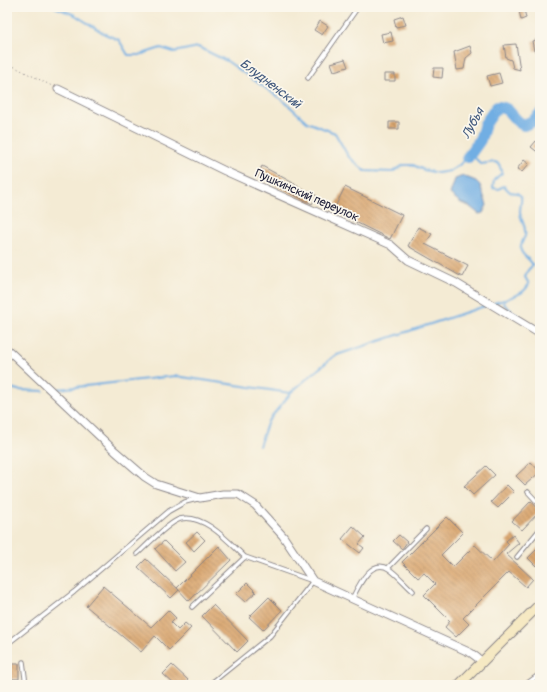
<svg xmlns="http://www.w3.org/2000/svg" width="547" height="692" font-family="Pangolin,sans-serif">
<defs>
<pattern id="building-back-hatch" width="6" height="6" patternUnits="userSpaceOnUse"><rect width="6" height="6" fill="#daa771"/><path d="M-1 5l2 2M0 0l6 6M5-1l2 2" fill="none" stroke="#b0885e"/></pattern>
</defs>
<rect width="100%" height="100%" fill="#fbf7ec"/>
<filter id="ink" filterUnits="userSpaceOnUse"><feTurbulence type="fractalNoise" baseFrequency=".025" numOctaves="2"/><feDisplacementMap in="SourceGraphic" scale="8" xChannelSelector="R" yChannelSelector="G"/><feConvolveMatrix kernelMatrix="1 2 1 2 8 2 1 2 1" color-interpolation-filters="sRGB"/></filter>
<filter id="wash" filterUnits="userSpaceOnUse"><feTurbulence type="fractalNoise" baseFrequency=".012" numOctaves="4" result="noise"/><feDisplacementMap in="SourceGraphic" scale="16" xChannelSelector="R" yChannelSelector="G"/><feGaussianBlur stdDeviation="0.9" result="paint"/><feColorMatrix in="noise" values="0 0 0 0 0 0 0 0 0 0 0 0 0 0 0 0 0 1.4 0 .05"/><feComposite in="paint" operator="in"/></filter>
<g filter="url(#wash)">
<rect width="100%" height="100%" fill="#f4ebd4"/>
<path fill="#71aee3" stroke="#4a688f" d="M463 176 476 181 480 185 487 205 483 213 479 214 469 206 461 203 450 194 455 179Z"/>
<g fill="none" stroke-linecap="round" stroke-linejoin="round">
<path stroke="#71aee3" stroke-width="2" d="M55 7 75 15 105 34 119 40 128 55H139L161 48 174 52 198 47 227 61 285 102 307 122 335 133 348 156 365 171 392 172 404 165H413L424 170 438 173 450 171 458 166 468 157H474L481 164 495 162 499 164 502 173 494 180 493 188 498 189 504 186 510 192 517 193 521 196C522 201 520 206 520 212 520 220 527 225 525 236 523 241 519 245 521 251 524 257 530 259 533 265L528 270 525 277 529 284C523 296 515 294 505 300L504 304 520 318
M494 303 504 300
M534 327 540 326
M7 387 18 390 43 391
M58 389 175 376 290 393 334 356 485 306
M259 446 268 421 290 394"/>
<path stroke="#71aee3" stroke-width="12" d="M468 157 480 140 485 124 497 107C513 107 510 120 524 125L533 121 540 114"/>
</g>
<g id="blocks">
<path fill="url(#building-back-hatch)" d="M524 9 526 18 521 20 519 10Z
M403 16 406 25 396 27 394 19Z
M320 21 328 26 322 35 314 30Z
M391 32 393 41 383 43 381 34Z
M540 39V50L534 51 532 41Z
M516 44 520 70 513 68 511 60 506 58 504 45Z
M470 46 472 53 466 58 464 69 457 70 454 52Z
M345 59 348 67 334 71 331 63Z
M434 68H443L442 78 433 77Z
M499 73 502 83 490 86 487 76Z
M384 74H395V81H384Z
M389 122H399V129H389Z
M536 141 540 145V154L531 147Z
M524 160 529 164 522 172 517 169Z
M262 166 317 196 312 204 257 176Z
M345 187 402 215 390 239 333 211Z
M418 227 432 234 425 244 468 266 462 277 408 246Z
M531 462 540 472 525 485 516 476Z
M486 466 495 475 473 495 464 486Z
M507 485 514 492 498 508 491 502Z
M531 501 540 511 522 530 512 521Z
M447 517 463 533 441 555 453 567 475 545 493 562 509 544 506 541 513 535 519 543 506 554 533 579 526 587 509 572 463 618 469 624 456 637 445 627 450 621 424 595 435 584 424 573 418 578 402 562Z
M353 526 365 537 359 544 364 548 360 553 342 539Z
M197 532 205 540 194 551 186 542Z
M399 535 407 542 402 549 393 541Z
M164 541 185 562 175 571 155 549Z
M219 546 231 560 189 601 177 588Z
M540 546V562L536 566 528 558Z
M146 559 179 590 171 598 138 567Z
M247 583 256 592 245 602 236 594Z
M103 586 151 627 168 610 176 618 171 623 178 630 185 623 191 628 169 650 155 636 141 652 86 606Z
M269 597 282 610 263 630 249 617Z
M213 605 248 641 237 652 202 616Z
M7 664H19V679H7Z
M172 665 188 680 183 685H175L163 674Z"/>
</g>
</g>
<g filter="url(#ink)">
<use href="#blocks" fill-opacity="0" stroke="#8b8688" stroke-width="1"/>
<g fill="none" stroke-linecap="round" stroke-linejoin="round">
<g stroke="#8b8688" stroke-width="5.5">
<path id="lane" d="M308 78 358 7
M528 492 540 505
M137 554C146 546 169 522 180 519 204 513 230 543 245 557
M517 557 540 529
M388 568 426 529
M352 599C358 587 371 557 389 569 398 575 405 584 413 591
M192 607 245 557 313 581 270 636 209 685
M11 641 74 592 169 511 185 502 197 499
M23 662 26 685
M525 685 540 674"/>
</g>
<g stroke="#8b8688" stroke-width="9">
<path id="street" d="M58 89 225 171 391 245 408 260 456 283 540 334
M7 349 115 451 145 477 156 484 200 498 223 494H238L255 505 283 536 313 581 471 653 483 662"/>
</g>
<g stroke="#8b8688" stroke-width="11">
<path id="secondary" d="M459 685 540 604"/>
</g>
<path stroke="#8b8688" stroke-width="1" stroke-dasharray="1 3" stroke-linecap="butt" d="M7 63 52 86"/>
<use href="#lane" stroke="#fff" stroke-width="3.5"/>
<use href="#street" stroke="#fff" stroke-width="7"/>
<use href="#secondary" stroke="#f6e9c3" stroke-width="9"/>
</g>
</g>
<g text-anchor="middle" stroke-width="3.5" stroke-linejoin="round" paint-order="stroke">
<g font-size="12" fill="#22223b" stroke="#fbf7ec">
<text transform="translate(307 195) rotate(24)" y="4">Пушкинский переулок</text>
</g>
<g font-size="13" font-style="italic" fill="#425a7e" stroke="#fbf7ec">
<text transform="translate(271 83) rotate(37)" y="5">Блудненский</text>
<text transform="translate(472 123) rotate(-62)" y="5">Лубья</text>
</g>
</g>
<rect width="547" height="692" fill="none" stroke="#fbf7ec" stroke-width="24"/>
</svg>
